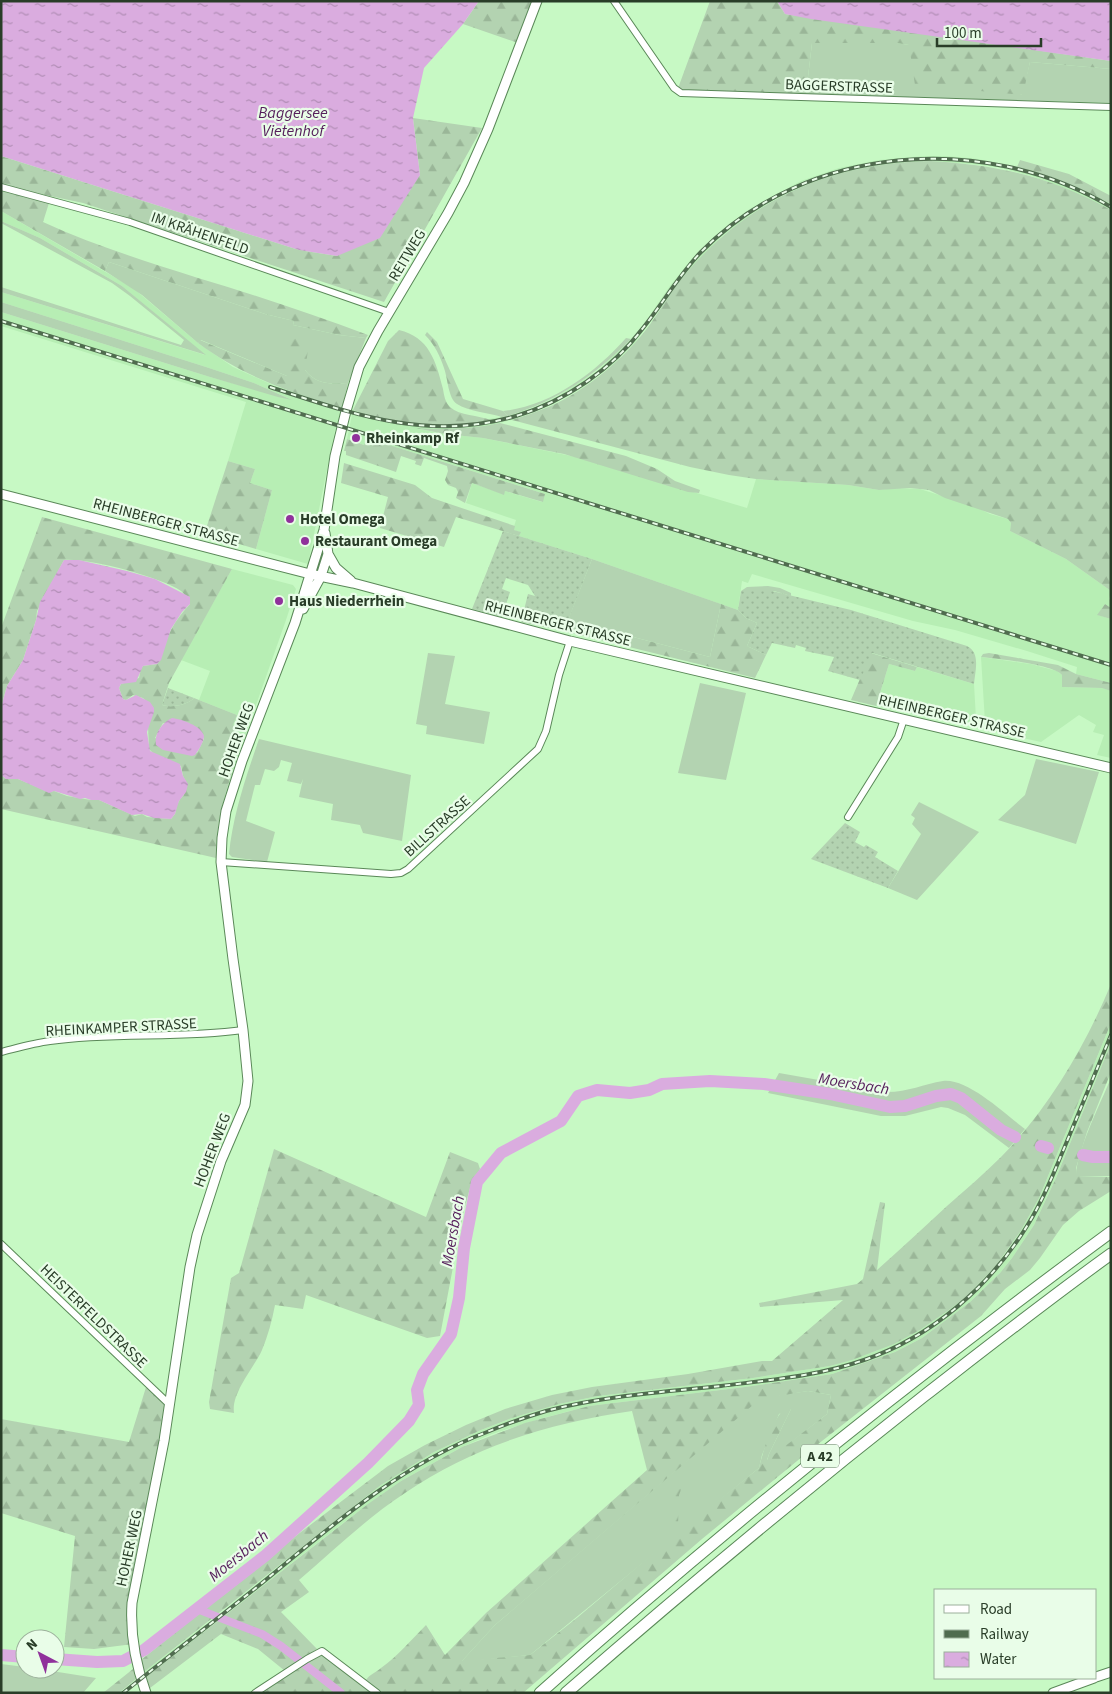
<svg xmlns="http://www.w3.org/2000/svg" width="1112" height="1694" font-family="'Source Sans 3',sans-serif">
<defs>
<pattern id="forest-firs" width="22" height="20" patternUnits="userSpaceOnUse" patternTransform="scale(1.25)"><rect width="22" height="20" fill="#b3d3b1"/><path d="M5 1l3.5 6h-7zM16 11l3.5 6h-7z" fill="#9ab698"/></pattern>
<pattern id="garden-dots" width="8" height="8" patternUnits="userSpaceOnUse" patternTransform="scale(1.25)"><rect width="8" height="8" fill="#b3d3b1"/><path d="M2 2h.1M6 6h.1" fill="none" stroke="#9ab698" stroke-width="1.8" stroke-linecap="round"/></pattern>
<pattern id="water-ripples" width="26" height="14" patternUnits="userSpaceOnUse" patternTransform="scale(1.25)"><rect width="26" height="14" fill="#daacdf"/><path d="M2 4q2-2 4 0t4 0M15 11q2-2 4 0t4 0" fill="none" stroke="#b18db5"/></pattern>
</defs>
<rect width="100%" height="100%" fill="#c7f9c4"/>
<path fill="#b7eeb4" d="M924 156H946L978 159 1035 171 1087 191 1111 204V210L1081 195 1032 176 997 167 971 164 931 161 885 164 858 168 828 177 808 184 778 197 750 215 721 237 687 272 634 344 611 366 582 388 551 405 511 420 488 426 457 429H419L445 434 483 438 576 457 747 508 756 479 848 485 879 490 895 488 920 489 974 506 990 514 1008 519 1011 523 1010 531 1066 559 1111 591 1109 599 1111 601V608L1105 604 1098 615 1111 619V683L1076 674 1077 667 1027 651 955 630 913 621 752 574 748 583 742 581 738 610 592 559 519 536 520 532 513 530 516 520 466 503 472 483 503 494 505 491 542 502 545 494 367 438 364 445 347 439 353 410 372 416 398 422 456 424 508 416 536 407 558 396 596 372 618 352 639 331 670 286 695 255 727 226 750 209 801 181 839 168 879 160Z
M1 211 133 288 198 343 233 367 275 386 342 408 337 430H335L308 564 256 549 272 490 250 483 255 469 228 461 246 402 1 326V312L210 377 290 399 254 383 206 367 1 302V292L205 355 122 286 40 238 1 221Z
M232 569 293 585 296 589 286 620 232 773 221 770 236 727 232 726 237 715 199 700 210 671 181 660Z
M981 657 1031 664 1057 671 1062 675V687L1103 688 1111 691V758L1097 755 1104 735 1093 732 1096 725 1079 715 1041 742 991 731 985 722Z
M889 664 915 671 917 667 974 684 976 719 965 725 876 706Z
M1111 1023V1043L1056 1178 1034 1225 1012 1258 1000 1273 970 1302 922 1338 895 1352 832 1374 745 1387 589 1406 543 1418 492 1434 462 1447 401 1481 347 1520 238 1605 233 1603 381 1485 434 1452 481 1430 512 1418 559 1404 598 1396 753 1378 830 1366 876 1351 920 1330 949 1310 984 1279 1006 1253 1020 1232 1039 1198Z
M205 1625 210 1627 146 1677 144 1672Z"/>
<path fill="#b3d3b1" d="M812 43H897L909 45 1022 95 1030 62 1111 69V103L806 94Z
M1 221 40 238 122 286 206 355 1 292V287L181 345 184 340 130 296 112 283 1 223Z
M109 262 265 314 294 321 293 325 339 335 366 338 348 383C332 384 316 385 305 370L287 376 201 340 198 343 142 295 105 271Z
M1 302 206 367 254 383 292 400 278 397 210 377 1 312Z
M626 338 631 339C596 375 557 401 508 416L503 411C551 406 595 373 626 338Z
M592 559 721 604 710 657 568 620Z
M768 586 780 588 791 593V596L774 591H741L747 587Z
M428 653 455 656 445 704 490 712 484 744 426 734 427 726 416 724Z
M700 683 746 693 726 780 678 773Z
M259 739 411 775 402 841 363 833 360 825 331 820 333 804 299 797 303 779 301 784 287 781 292 763 281 760 279 767 274 771 265 769 260 785H255L246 821 275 832 267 862 232 857 229 854C233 814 246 777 259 739Z
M1036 759 1099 772 1076 844 998 820 1025 795Z
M919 802 979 832 917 900 888 888 921 834 912 824 915 818 911 815Z
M779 1073 887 1092C908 1092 924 1084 943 1081 968 1078 1006 1115 1025 1129L1009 1148 965 1115 948 1108 941 1107 905 1116H881L768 1093Z
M1111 1078V1176H1076C1076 1152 1101 1102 1111 1078Z
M808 1391 831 1395 827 1414 767 1461 769 1454 791 1409 779 1414 762 1455 759 1468 530 1655 461 1662 495 1625 760 1398Z
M1 1664 25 1667V1669H39L96 1678 83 1693H1Z"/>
<path fill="url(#forest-firs)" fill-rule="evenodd" d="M479 1H537L521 44 463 24Z
M710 1H777L785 14 1111 61V69L1030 62 1023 95 915 85 909 45 897 43H812L806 94 677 91Z
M413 118 482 128 384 302 83 203 17 189 1 184V156L299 250 337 256 420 175Z
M1020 160 1069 174 1111 196V204C1081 188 1050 175 1017 167Z
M931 161C999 165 1051 177 1111 210V591L1066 559 1010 531 1011 523 1008 519 945 498 929 490 910 488 879 490 848 485 756 479 729 475 690 467 512 420C525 416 538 411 551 406 587 389 620 362 645 331 660 312 671 290 687 272 751 198 834 162 931 161Z
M1 191 49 203 43 222C93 245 145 261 198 278 255 295 312 314 368 335L366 338 339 335 293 325 294 321 265 314 109 262 105 271 1 211Z
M290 329 310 337 305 370C316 385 332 384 348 383L342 408C288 391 244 377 198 343L200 340 287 376Z
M399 330C429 337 436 361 443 389 444 395 445 402 450 407 460 416 478 415 491 420 447 429 395 427 353 410L388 341Z
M427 332 437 342 463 399 503 411 508 416 502 417C489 413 468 411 457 404 448 398 448 379 444 368 440 356 435 345 425 335Z
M500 423 626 456 657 469 675 481 700 490 699 493 688 492 564 454 483 438 445 434 415 428C444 430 472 429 500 423Z
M367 438 545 494 543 502 505 491 504 495 472 483 465 503 456 498 458 492 456 488 448 485 445 480 448 471 447 466 424 458 421 466 415 464 416 461 401 456 396 472 346 455V451H344L347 439 364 445Z
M228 461 255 469 250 483 272 490 256 549 219 538H203Z
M344 463 415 485 432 498 515 526 514 530 521 532 519 536 456 517 444 547 380 528 388 497 341 483Z
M42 517 232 569 169 683 162 705C171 708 188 705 194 698L237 715 233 725 236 727 221 770 232 773C222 803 216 826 216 858L1 809V775L6 779H18L49 792 54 791 67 796 91 800H99L135 816 142 814 147 817 171 819 175 814 177 805 180 799 184 795 186 782 183 776 181 766 153 753 149 749 147 702 143 698 133 695 126 700 123 699 119 688 121 684 139 678 141 668 143 666 157 664C164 653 165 641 171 630 176 620 183 612 190 604 188 600 184 593 181 591 160 577 89 558 64 560L37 611 36 620 23 660 7 686 1 707V628ZM163 723 202 733 204 739 197 753 155 738Z
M721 604 738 610 746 618 757 623 747 646 766 655 755 678 564 631 568 620 710 657Z
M1105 604 1111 608V619L1097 615Z
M871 653 917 667 915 671 889 664 876 706 851 700Z
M989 653 1058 665 1076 674 1111 683V691L1102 688 1062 687V675C1052 664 998 659 981 657L983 654Z
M1111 984V1023L1039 1198 1020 1232 995 1267 966 1297 949 1310 920 1330 894 1344 852 1360 830 1366 753 1378 598 1396 559 1404 512 1418 481 1430 434 1452 381 1485 144 1672 141 1660 301 1532 388 1466 425 1445 466 1425 505 1409 552 1395 592 1387 688 1374 762 1361H772L843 1300 760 1307 759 1303 857 1284 863 1279 880 1202 885 1203 877 1270C901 1249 924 1227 947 1206 965 1190 984 1174 1001 1157 1048 1109 1085 1047 1111 984Z
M1111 1043V1072L1087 1132 1076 1168 1077 1176 1111 1177V1191L1079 1211 1063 1225 1040 1258 1030 1270 1005 1289 981 1316 808 1452 702 1539 523 1693H382L366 1680C370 1674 375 1673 381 1668 398 1656 412 1639 426 1625L445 1655 486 1613 647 1470 632 1411C550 1423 474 1446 405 1493 367 1518 334 1550 299 1580L309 1592 281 1612 317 1649 285 1671 258 1649 221 1634 150 1688 146 1677 368 1504 401 1481 462 1447 525 1423 589 1406 745 1387 832 1374 895 1352 922 1338 970 1302 1000 1273 1012 1258 1034 1225 1056 1178ZM808 1391 831 1395 827 1414 767 1460 769 1454 791 1409 788 1407C775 1410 762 1455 759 1468L675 1535 578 1617 530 1655 462 1661 495 1625 760 1399Z
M274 1149 426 1217 450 1152 478 1163 480 1169 470 1188 463 1214 440 1336 427 1338 306 1295 303 1309 275 1305C272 1321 268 1335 262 1350 254 1368 231 1393 234 1413L210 1409 209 1402 231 1278 239 1273Z
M147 1384 170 1405 132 1603 133 1644 94 1649 64 1647 75 1536 1 1513V1419L129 1442Z
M677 1483H680L682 1487 679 1495 678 1526 674 1532 671 1531 670 1524 673 1489 675 1484Z
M321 1654 373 1693H261Z
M133 1669 136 1679 119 1693H103Z"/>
<path fill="url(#garden-dots)" d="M503 531 592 559 564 631 521 622 528 594 535 596 528 585 506 578 502 589 510 592 502 617 472 609Z
M768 590 851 610 967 646C981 653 975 671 974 684L872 653 860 680 828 671 834 657 805 651 806 648 796 645 795 648 772 643 766 655 747 646 757 623 746 618 738 610 741 591Z
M168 688 194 698C188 705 171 708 162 705Z
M845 823 860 832 855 842 864 847 866 845 878 852 875 857 898 871 888 888 811 859Z"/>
<path fill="url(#water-ripples)" d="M1 1H479L463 24 424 68 413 118 420 175 380 238 337 256 299 250 1 156Z
M777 1H1111V61L811 19 785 14Z
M64 560H79L127 571 155 579 190 597V604L182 612 171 629 161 660 157 664 143 666 136 682 121 684 119 688 123 699 126 700 136 695 150 702 154 708V712L147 732 150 751 180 764 183 776 188 784 186 792 179 801 175 814 171 819 154 818 142 814 132 815 99 800H91L85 798 80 799 54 791 49 793 18 779H6L1 775V707L7 686 23 660 36 620 40 602Z
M172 718C181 719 202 726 204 736 204 742 198 751 195 755L192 756 163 750 156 745C154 733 162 723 172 718Z"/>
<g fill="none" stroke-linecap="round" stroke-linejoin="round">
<path stroke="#daacdf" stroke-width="8" d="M197 1609 262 1634 281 1646 341 1693"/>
<path stroke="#daacdf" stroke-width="12" d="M1041 1146 1048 1148
M1083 1155 1093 1157H1111
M1 1655 25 1657
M55 1659 97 1662 123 1661 144 1650 266 1555 368 1463 409 1421 419 1405 417 1390 423 1374 451 1334 459 1298 464 1248 477 1182 501 1153 561 1121 578 1096 597 1090 630 1093 649 1090 662 1084 710 1081 764 1084 830 1094 890 1107 905 1106 936 1096 951 1094 961 1098 1001 1130 1015 1137"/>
<g stroke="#5a8858" stroke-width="8">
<path id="street" d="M614 1 674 88 681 93 1111 107
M1 187 130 222 389 312
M848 817 898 737 904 719
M221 862 391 874 401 873 408 869 538 749 546 731 559 675 570 641
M1 1052C17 1048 34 1043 50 1041 114 1032 179 1039 243 1030
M1 1244 170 1405
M255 1693 307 1659 322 1651 377 1693"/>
</g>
<g stroke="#5a8858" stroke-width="11">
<path id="secondary" d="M1 494 310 574 353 583 570 641 1111 768
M328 554 336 568 351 581
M303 609 321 576 328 554 325 533
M1096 1677 1111 1672
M146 1693C135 1663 130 1635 132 1603L164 1441 190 1267 197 1235 221 1161 245 1105 248 1081 243 1030 233 959 221 862 222 838 226 811 242 761 295 623 324 530 335 456 346 411 359 367 378 331 448 213 464 183 488 129 537 1
M1053 1693 1094 1678"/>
</g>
<g stroke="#5a8858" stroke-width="13">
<path id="highway" d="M540 1693C722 1530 914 1377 1111 1232
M566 1693C683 1591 802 1492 924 1396 986 1348 1047 1300 1111 1254"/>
</g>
<use href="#street" stroke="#fff" stroke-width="6"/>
<use href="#secondary" stroke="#fff" stroke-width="9"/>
<use href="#highway" stroke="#fff" stroke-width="11"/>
<g stroke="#506c4f" stroke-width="4">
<path id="rail" d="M1 321 1111 665
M270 387C353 414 428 442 516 416 566 401 612 369 643 328 663 303 679 275 701 252 807 144 983 131 1111 207
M123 1693C169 1656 216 1620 262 1583 331 1526 402 1464 487 1432 506 1424 526 1417 546 1411 603 1396 663 1392 721 1386 769 1380 819 1376 864 1360 932 1337 990 1286 1027 1226 1045 1197 1057 1165 1070 1134 1084 1101 1097 1068 1111 1035"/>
</g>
<use href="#rail" stroke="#e9fde8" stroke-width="2" stroke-dasharray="5.5" stroke-linecap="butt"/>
</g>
<g fill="#90319b" stroke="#e9fde8" stroke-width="2">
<circle cx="356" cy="438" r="5"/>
<circle cx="290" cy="519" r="5"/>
<circle cx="305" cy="541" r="5"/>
<circle cx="279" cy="601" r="5"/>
</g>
<g text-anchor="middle" stroke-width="4.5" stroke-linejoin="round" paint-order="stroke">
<rect fill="#e9fde8" stroke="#637762" stroke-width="1" x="801" y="1444.5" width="38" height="23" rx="4"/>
<g font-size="14" font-weight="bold" fill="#293d28">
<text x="820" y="1461">A 42</text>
</g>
<g font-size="15" fill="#293d28" stroke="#e9fde8">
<text transform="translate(839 86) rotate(2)" y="5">BAGGERSTRASSE</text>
<text transform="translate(200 233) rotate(19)" y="5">IM KRÄHENFELD</text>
<text transform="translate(407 255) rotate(-59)" y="5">REITWEG</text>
<text transform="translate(166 522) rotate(15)" y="5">RHEINBERGER STRASSE</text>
<text transform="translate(558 623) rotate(14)" y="5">RHEINBERGER STRASSE</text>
<text transform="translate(952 716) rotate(13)" y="5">RHEINBERGER STRASSE</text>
<text transform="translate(236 740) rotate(-70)" y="5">HOHER WEG</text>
<text transform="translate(437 826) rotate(-42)" y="5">BILLSTRASSE</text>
<text transform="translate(121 1027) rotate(-3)" y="5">RHEINKAMPER STRASSE</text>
<text transform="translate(212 1150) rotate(-69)" y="5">HOHER WEG</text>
<text transform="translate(94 1316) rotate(44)" y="5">HEISTERFELDSTRASSE</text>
<text transform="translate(129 1548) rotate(-78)" y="5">HOHER WEG</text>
</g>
<g font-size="15" font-weight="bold" fill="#293d28" stroke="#e9fde8" text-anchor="start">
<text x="366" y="443">Rheinkamp Rf</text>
<text x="300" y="524">Hotel Omega</text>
<text x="315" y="546">Restaurant Omega</text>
<text x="289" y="606">Haus Niederrhein</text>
</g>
<g font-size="16" font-style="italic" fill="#551e5b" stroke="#e9fde8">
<text x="293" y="118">Baggersee<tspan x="293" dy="18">Vietenhof</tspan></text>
<text transform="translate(854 1083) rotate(9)" y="6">Moersbach</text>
<text transform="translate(452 1231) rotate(-80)" y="6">Moersbach</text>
<text transform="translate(238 1555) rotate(-39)" y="6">Moersbach</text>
</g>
</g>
<rect width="1112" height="1694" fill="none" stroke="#293d28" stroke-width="5"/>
<rect x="934" y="1589" width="162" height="90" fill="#e9fde8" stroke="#9cb09b"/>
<rect x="944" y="1605" width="25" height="8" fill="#ffffff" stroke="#9cb09b"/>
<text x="980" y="1614" font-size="15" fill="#293d28">Road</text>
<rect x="944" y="1630" width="25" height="8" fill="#506c4f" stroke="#9cb09b"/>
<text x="980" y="1639" font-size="15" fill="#293d28">Railway</text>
<rect x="944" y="1652" width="25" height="15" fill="url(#water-ripples)" stroke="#9cb09b"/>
<text x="980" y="1664" font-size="15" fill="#293d28">Water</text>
<g transform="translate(40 1654) rotate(319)"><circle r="24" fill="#e9fde8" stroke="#9cb09b"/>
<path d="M0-4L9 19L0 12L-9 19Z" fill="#90319b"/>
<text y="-8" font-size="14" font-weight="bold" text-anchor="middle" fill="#293d28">N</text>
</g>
<path d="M937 38v8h104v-8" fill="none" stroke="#293d28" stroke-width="2.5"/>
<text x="944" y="38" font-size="15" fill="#293d28" stroke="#e9fde8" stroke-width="4" paint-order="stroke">100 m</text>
</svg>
